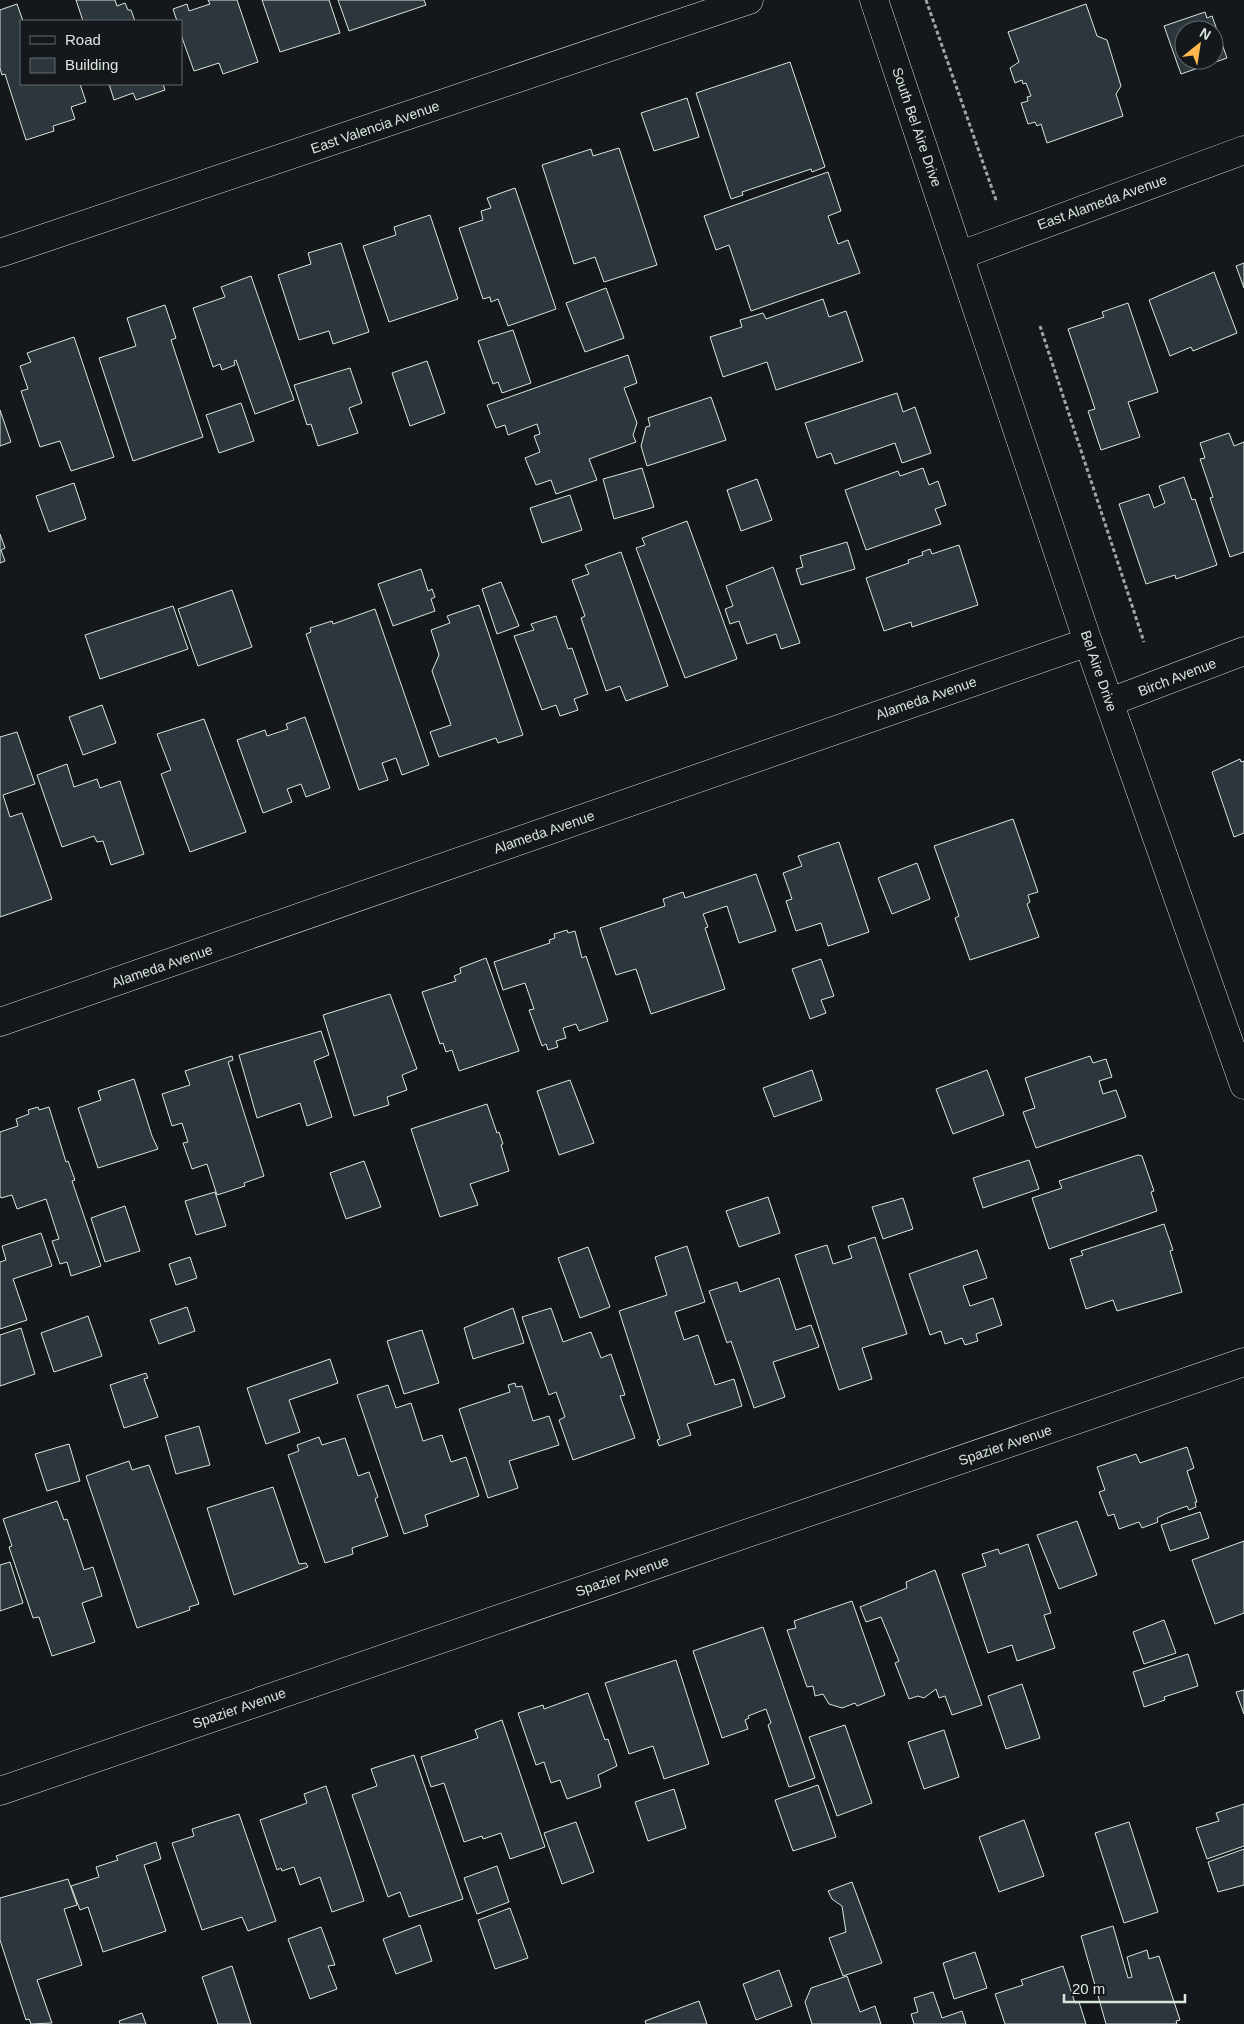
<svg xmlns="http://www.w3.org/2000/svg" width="1244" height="2024" font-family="Helvetica,sans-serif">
<rect width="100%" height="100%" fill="#14181c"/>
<path fill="#2c363c" stroke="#d8e6dc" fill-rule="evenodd" d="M76 0H115L117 6 125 3 128 10H131L135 21H83Z
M208 0H237L258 62 223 74 219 63 194 71 181 35V21H177L173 9 187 4 189 11 210 4Z
M262 0H329L340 33 280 52Z
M338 0H424L426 5 349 31Z
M17 4 23 21H21V84H80L86 102 71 107 75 119 53 126 54 131 26 140 5 74 2 75 0 68V10Z
M1086 4 1097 36 1107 40 1121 86 1116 94 1123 116 1047 143 1041 124 1037 126 1035 122 1028 124 1021 103 1028 101 1027 97 1031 96 1026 83 1023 84 1022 80 1015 83 1010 68 1019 62 1008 32Z
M1205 12 1207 18 1212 16 1227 58 1181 74 1164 26ZM1184 30H1214V60H1184Z
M790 62 825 167 812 172 811 169 742 192 743 195 731 199 696 93Z
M109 84H163L165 90 136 100 133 93 114 100Z
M687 98 699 137 654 151 641 113Z
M619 148 657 265 604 282 595 257 574 264 542 165 591 149 593 156Z
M828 172 841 211 828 216 838 244 848 240 860 273 751 311 729 245 716 250 704 216Z
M515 188 556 309 508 326 498 299 491 302 490 297 483 299 459 228 483 220 481 211 491 208 487 198Z
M430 215 458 299 389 322 363 246 396 235 394 227Z
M341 243 369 332 333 344 329 331 299 340 278 275 311 264 308 253Z
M1244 263V288L1236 266Z
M1214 272 1237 333 1193 351 1191 347 1170 356 1149 300Z
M251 276 294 400 255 414 236 360 234 361 235 365 222 370 220 364 213 367 193 308 225 297 221 287Z
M606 288 624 338 585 352 566 303Z
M823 299 829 317 846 311 863 361 776 390 767 362 723 377 710 337 742 327 740 320 763 313 766 319Z
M1128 303 1158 392 1128 402 1140 437 1101 450 1088 411 1095 409 1068 329 1104 317 1102 312Z
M165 305 176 338 171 340 203 437 133 461 99 358 136 346 127 318Z
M513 330 531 383 502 393 498 382 493 384 478 341Z
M74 337 114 457 71 471 60 441 40 447 21 391 28 389 20 366 31 362 27 353Z
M628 355 637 383 624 388 637 423 633 435 636 442 589 459 597 480 556 494 551 480 536 485 525 458 540 452 534 436 540 434 537 424 508 435 505 425 496 428 487 405Z
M427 361 445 413 410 426 392 373Z
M350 368 362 403 349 408 358 433 318 446 311 424 307 425 294 385Z
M897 393 903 412 915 407 931 453 902 463 895 443 835 464 831 453 817 458 805 423Z
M711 397 726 440 647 466 641 446 646 427 650 426 648 418Z
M241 403 254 441 219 453 206 415Z
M0 410 11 442 0 446Z
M1229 433 1234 446 1244 442V552L1230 557 1210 498 1213 497 1200 459 1205 458 1200 443Z
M642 468 654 507 614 519 603 479Z
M923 468 929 485 938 481 946 505 935 509 941 524 866 550 845 490 898 471 900 476Z
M1184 477 1192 500 1195 499 1217 565 1176 579 1175 575 1146 584 1119 504 1149 494 1154 508 1165 503 1159 486Z
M757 479 772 520 741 531 727 490Z
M74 483 86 519 49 532 36 496Z
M570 495 582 530 542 543 530 508Z
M687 521 737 659 685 678 636 548 645 545 642 538Z
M0 534 5 548 1 550 5 561 0 563Z
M847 542 855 569 801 585 796 569 803 567 800 556Z
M959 545 978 605 912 627 911 622 884 631 866 578 909 563 908 560 923 555 922 552 930 549 932 554Z
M621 552 668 686 626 701 620 686 606 691 581 618 585 616 572 580 589 574 585 565Z
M773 567 800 643 781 649 776 634 747 644 739 621 730 624 725 609 733 606 726 586Z
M421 569 428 591 432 589 435 597 431 599 435 611 393 626 378 584Z
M501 582 519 626 497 634 482 589Z
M232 590 252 647 198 666 178 609Z
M479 605 523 735 498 743 496 738 439 757 430 732 451 725 432 671 439 655 431 630 450 623 447 616Z
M173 606 188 649 100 679 85 635Z
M375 609 429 765 402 775 396 758 382 763 388 780 359 790 306 634 311 632 310 628 332 621 333 624Z
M556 616 568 649 572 648 588 694 574 699 578 710 560 716 556 705 542 710 514 636 534 630 531 624Z
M102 705 116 743 83 755 69 717Z
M305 717 330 788 306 797 301 784 287 789 292 802 263 813 237 740 265 730 267 736 288 729 286 724Z
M204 719 246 832 190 852 161 774 171 770 157 734Z
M17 732 35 784 3 795 10 817 22 813 52 899 0 917V737Z
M1240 759 1241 762 1244 761V833L1234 837 1212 772Z
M67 764 74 787 97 779 100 788 120 781 144 854 111 865 103 841 97 842 94 836 62 847 37 775Z
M1013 819 1038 892 1028 895 1030 902 1027 904 1039 937 970 960 955 918 959 916 934 846Z
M839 842 869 932 828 946 821 923 796 931 786 901 792 899 783 873 802 866 798 856Z
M917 863 930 899 892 914 878 878Z
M756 874 776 931 739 943 727 906 703 914 708 927 705 928 725 989 651 1014 636 969 616 975 600 928 665 906 663 899 683 892 685 898Z
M567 930 568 933 575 931 582 958 586 956 608 1021 579 1031 576 1024 563 1028 566 1038 556 1041 558 1047 548 1050 546 1044 542 1046 529 1010 534 1009 525 983 503 990 494 962 550 943 549 940 555 938 554 934Z
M486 958 519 1051 459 1071 452 1050 446 1052 443 1043 440 1044 422 992 456 981 454 976 461 973 460 968Z
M821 959 834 996 821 1000 826 1013 810 1019 792 969Z
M390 994 417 1069 402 1075 407 1090 387 1097 389 1105 354 1116 323 1015Z
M321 1031 329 1055 314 1061 332 1117 307 1126 300 1103 257 1118 239 1055Z
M232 1056 233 1060 228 1062 264 1176 244 1183 245 1186 217 1195 207 1164 192 1169 183 1143 188 1142 182 1123 172 1126 162 1094 190 1085 185 1071Z
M1090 1056 1093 1063 1106 1059 1112 1077 1099 1081 1103 1094 1116 1090 1126 1117 1036 1148 1023 1112 1035 1108 1025 1078Z
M812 1070 822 1100 774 1117 763 1088Z
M987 1070 1004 1115 953 1134 936 1089Z
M134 1079 152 1136 158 1149 98 1168 78 1108 101 1100 98 1091Z
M570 1080 594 1143 559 1155 537 1091Z
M487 1104 497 1133 499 1132 503 1144 501 1145 509 1171 470 1184 478 1205 440 1217 411 1129Z
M38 1107 39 1110 49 1107 66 1162 68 1161 75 1180 72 1181 101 1266 71 1276 67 1262 60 1264 52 1241 59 1239 46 1199 17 1209 12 1195 1 1198 0 1196V1132L18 1126 16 1119 29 1114 28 1110Z
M1138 1155 1142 1156 1154 1191 1151 1192 1157 1211 1049 1249 1032 1198 1062 1188 1059 1181Z
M1029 1160 1039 1189 983 1208 973 1178Z
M364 1161 381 1207 346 1219 330 1173Z
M215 1192 226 1226 196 1235 185 1201Z
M768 1197 780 1233 739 1247 726 1211Z
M903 1198 913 1229 883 1239 872 1207Z
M125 1206 140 1251 105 1262 91 1218Z
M1164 1224 1173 1250 1170 1251 1182 1292 1117 1311 1113 1300 1086 1309 1070 1259 1083 1255 1081 1251Z
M41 1233 52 1266 13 1279 27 1320 0 1329V1262L6 1260 2 1246Z
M875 1237 907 1334 862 1348 872 1379 839 1390 795 1255 827 1245 833 1264 852 1258 848 1246Z
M687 1246 705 1302 675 1312 684 1340 698 1335 715 1385 734 1379 742 1406 687 1424 691 1435 659 1446 657 1440 660 1439 619 1311 667 1295 655 1257Z
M588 1247 610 1307 580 1318 558 1258Z
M977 1250 987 1278 963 1286 970 1306 993 1298 1002 1325 976 1334 978 1341 965 1345 962 1338 945 1344 941 1331 930 1335 909 1274Z
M190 1257 197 1278 176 1285 169 1264Z
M779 1278 796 1330 811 1325 819 1347 773 1362 785 1397 754 1408 731 1341 727 1343 709 1291 737 1282 740 1292Z
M187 1307 195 1331 159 1344 150 1320Z
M513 1308 524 1343 473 1359 464 1328Z
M551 1308 563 1342 591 1332 601 1358 611 1354 625 1395 620 1396 635 1438 573 1460 559 1420 565 1417 556 1392 549 1395 522 1317Z
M88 1316 102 1356 54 1372 41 1333Z
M21 1328 35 1374 0 1386V1335Z
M422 1330 439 1383 404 1394 387 1341Z
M330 1359 338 1383 289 1400 300 1432 266 1444 247 1388Z
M146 1373 148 1378 144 1379 158 1417 124 1428 110 1385Z
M515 1383 516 1387 522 1386 533 1421 549 1416 559 1445 509 1461 518 1488 488 1498 459 1409 510 1392 508 1385Z
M388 1385 396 1408 411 1403 423 1441 442 1435 451 1462 466 1457 479 1496 425 1515 428 1526 404 1534 357 1395Z
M199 1426 210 1465 176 1474 165 1436Z
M319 1437 322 1445 345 1438 358 1476 369 1472 378 1497 375 1499 388 1536 352 1548 353 1554 325 1563 288 1455 299 1451 297 1445Z
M69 1444 80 1481 47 1491 35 1454Z
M1187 1447 1194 1468 1187 1471 1197 1502H1195L1196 1507 1189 1510 1187 1506 1165 1514 1157 1518 1158 1522 1142 1528 1139 1522 1119 1529 1114 1514 1108 1516 1099 1492 1105 1490 1097 1467 1136 1454 1140 1463Z
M129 1461 132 1470 149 1465 199 1604 189 1607 190 1610 137 1628 86 1476Z
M273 1487 299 1564 306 1563 308 1567 234 1595 207 1508Z
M57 1501 64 1520 67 1519 84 1570 93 1567 102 1596 82 1603 95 1642 52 1656 39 1617 33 1618 9 1547 12 1546 3 1519Z
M1200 1512 1209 1538 1170 1551 1161 1525Z
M1077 1521 1097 1575 1059 1589 1037 1535Z
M1244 1541V1613L1215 1624 1192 1560Z
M1028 1544 1051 1613 1044 1615 1055 1648 1017 1661 1012 1645 988 1653 962 1574 986 1566 982 1554 998 1549 1000 1554Z
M10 1562 23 1603 0 1611V1565Z
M935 1570 982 1705 952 1715 945 1696 939 1698 936 1689 924 1698 918 1696 909 1699 895 1663 899 1661 881 1617 866 1622 860 1607 907 1588 906 1582Z
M852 1601 885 1695 857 1706 855 1703 842 1708 829 1704 823 1694 815 1696 813 1686 807 1687 787 1630 796 1628 794 1621Z
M1164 1620 1176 1653 1144 1664 1133 1632Z
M763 1627 815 1778 789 1787 768 1725 771 1723 766 1709 748 1716 749 1718 745 1720 748 1729 722 1738 693 1651Z
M1188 1654 1198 1686 1164 1697 1165 1700 1144 1707 1133 1672Z
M676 1660 709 1764 664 1779 653 1746 629 1754 605 1683Z
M1022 1684 1040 1738 1006 1749 988 1696Z
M1244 1690V1714L1236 1692Z
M588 1693 605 1740 608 1739 617 1766 598 1775 601 1787 567 1799 560 1780 551 1783 544 1762 536 1765 518 1713 543 1705 544 1709Z
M502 1720 545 1847 510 1859 501 1833 483 1839 482 1836 464 1842 444 1783 431 1787 421 1757 478 1738 475 1730Z
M845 1725 872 1803 837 1816 809 1737Z
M944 1730 959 1777 924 1789 908 1742Z
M414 1755 463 1899 409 1917 400 1892 388 1897 352 1795 377 1786 371 1769Z
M818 1785 836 1837 793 1851 775 1800Z
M326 1786 364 1901 332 1912 320 1877 300 1885 294 1867 282 1871 281 1868 277 1870 260 1820 307 1803 304 1794Z
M674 1789 686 1828 648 1841 635 1802Z
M1244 1804V1846L1207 1859 1196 1828 1219 1821 1216 1813Z
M239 1814 276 1921 248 1931 242 1917 202 1930 172 1843 194 1836 192 1829Z
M1024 1820 1044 1876 999 1892 979 1837Z
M576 1822 594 1872 562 1884 544 1833Z
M1129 1822 1158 1912 1124 1923 1095 1833Z
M156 1842 161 1859 144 1865 166 1931 103 1952 88 1907 80 1910 71 1886 99 1877 96 1867 118 1860 116 1856Z
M1244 1849V1885L1218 1892 1208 1862Z
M497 1866 509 1902 477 1914 464 1878Z
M68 1879 77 1905 64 1909 82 1965 37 1980 52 2023 31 2024 29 2019 26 2020 0 1940V1898Z
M852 1882 882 1963 843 1976 829 1938 846 1932 842 1906 832 1899 828 1891Z
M510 1908 528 1958 495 1969 478 1920Z
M420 1925 432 1961 396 1974 383 1939Z
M1113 1926 1128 1978 1132 1977 1127 1957 1147 1950 1149 1959 1159 1956 1180 2020 1176 2021 1177 2024H1106L1081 1936Z
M321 1927 335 1965 328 1966 337 1989 310 1999 288 1939Z
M975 1952 987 1988 954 1999 943 1963Z
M232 1966 251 2024H218L202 1977Z
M1063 1966 1075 2003 1079 2002 1086 2024H1005L995 1994 1023 1985 1021 1980Z
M779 1970 792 2006 756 2020 743 1984Z
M847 1976 860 2012 875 2006 881 2024H812L805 2002 811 1988Z
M933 1992 942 2018 962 2011 966 2024H914L911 2014 918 2012 914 1998Z
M699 2001 707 2024H646L645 2021Z
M142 2013 146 2024H120L119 2021Z"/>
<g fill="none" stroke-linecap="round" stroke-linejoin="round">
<g stroke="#d8e6dc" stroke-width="29">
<path id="street" d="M874 0 1088 642 1244 1085
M0 253 749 0
M961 255 1244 150
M1110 702 1244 651
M0 1791 1244 1362"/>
</g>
<g stroke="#d8e6dc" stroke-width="29">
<path id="secondary" d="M0 1022 1088 642"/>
</g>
<path stroke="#9da8a2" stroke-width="3" stroke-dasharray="4 2.5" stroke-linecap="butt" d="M926 0 996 200
M1040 326 1144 642"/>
<use href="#street" stroke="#14181c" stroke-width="28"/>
<use href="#secondary" stroke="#14181c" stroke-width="28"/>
</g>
<g text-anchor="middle" stroke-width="4" stroke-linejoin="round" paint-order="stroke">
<g font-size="14" fill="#d8e6dc" stroke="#14181c">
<text transform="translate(375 127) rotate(-19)" y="5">East Valencia Avenue</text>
<text transform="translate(917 127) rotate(71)" y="5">South Bel Aire Drive</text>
<text transform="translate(1102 202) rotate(-20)" y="5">East Alameda Avenue</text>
<text transform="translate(1099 671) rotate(71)" y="5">Bel Aire Drive</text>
<text transform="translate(1177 677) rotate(-21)" y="5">Birch Avenue</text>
<text transform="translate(926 698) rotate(-19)" y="5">Alameda Avenue</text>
<text transform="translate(544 832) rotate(-19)" y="5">Alameda Avenue</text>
<text transform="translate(162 966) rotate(-19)" y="5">Alameda Avenue</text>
<text transform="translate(1005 1445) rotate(-19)" y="5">Spazier Avenue</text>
<text transform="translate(622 1576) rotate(-19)" y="5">Spazier Avenue</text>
<text transform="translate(239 1708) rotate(-19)" y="5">Spazier Avenue</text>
</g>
</g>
<rect x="20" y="20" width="162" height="65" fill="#14181c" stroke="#626a69"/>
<rect x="30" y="36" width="25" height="8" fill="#14181c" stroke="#626a69"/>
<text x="65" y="45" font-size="15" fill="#d8e6dc">Road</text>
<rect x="30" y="58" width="25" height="15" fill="#2c363c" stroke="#626a69"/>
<text x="65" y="70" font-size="15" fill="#d8e6dc">Building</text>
<g transform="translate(1199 45) rotate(30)"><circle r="24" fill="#14181c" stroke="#626a69"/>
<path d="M0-4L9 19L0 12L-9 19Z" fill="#ffb74d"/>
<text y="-8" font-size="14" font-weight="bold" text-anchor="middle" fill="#d8e6dc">N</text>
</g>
<path d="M1064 1994v8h121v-8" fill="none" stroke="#d8e6dc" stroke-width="2.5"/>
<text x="1072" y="1994" font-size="15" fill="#d8e6dc" stroke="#14181c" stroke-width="4" paint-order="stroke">20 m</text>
</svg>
